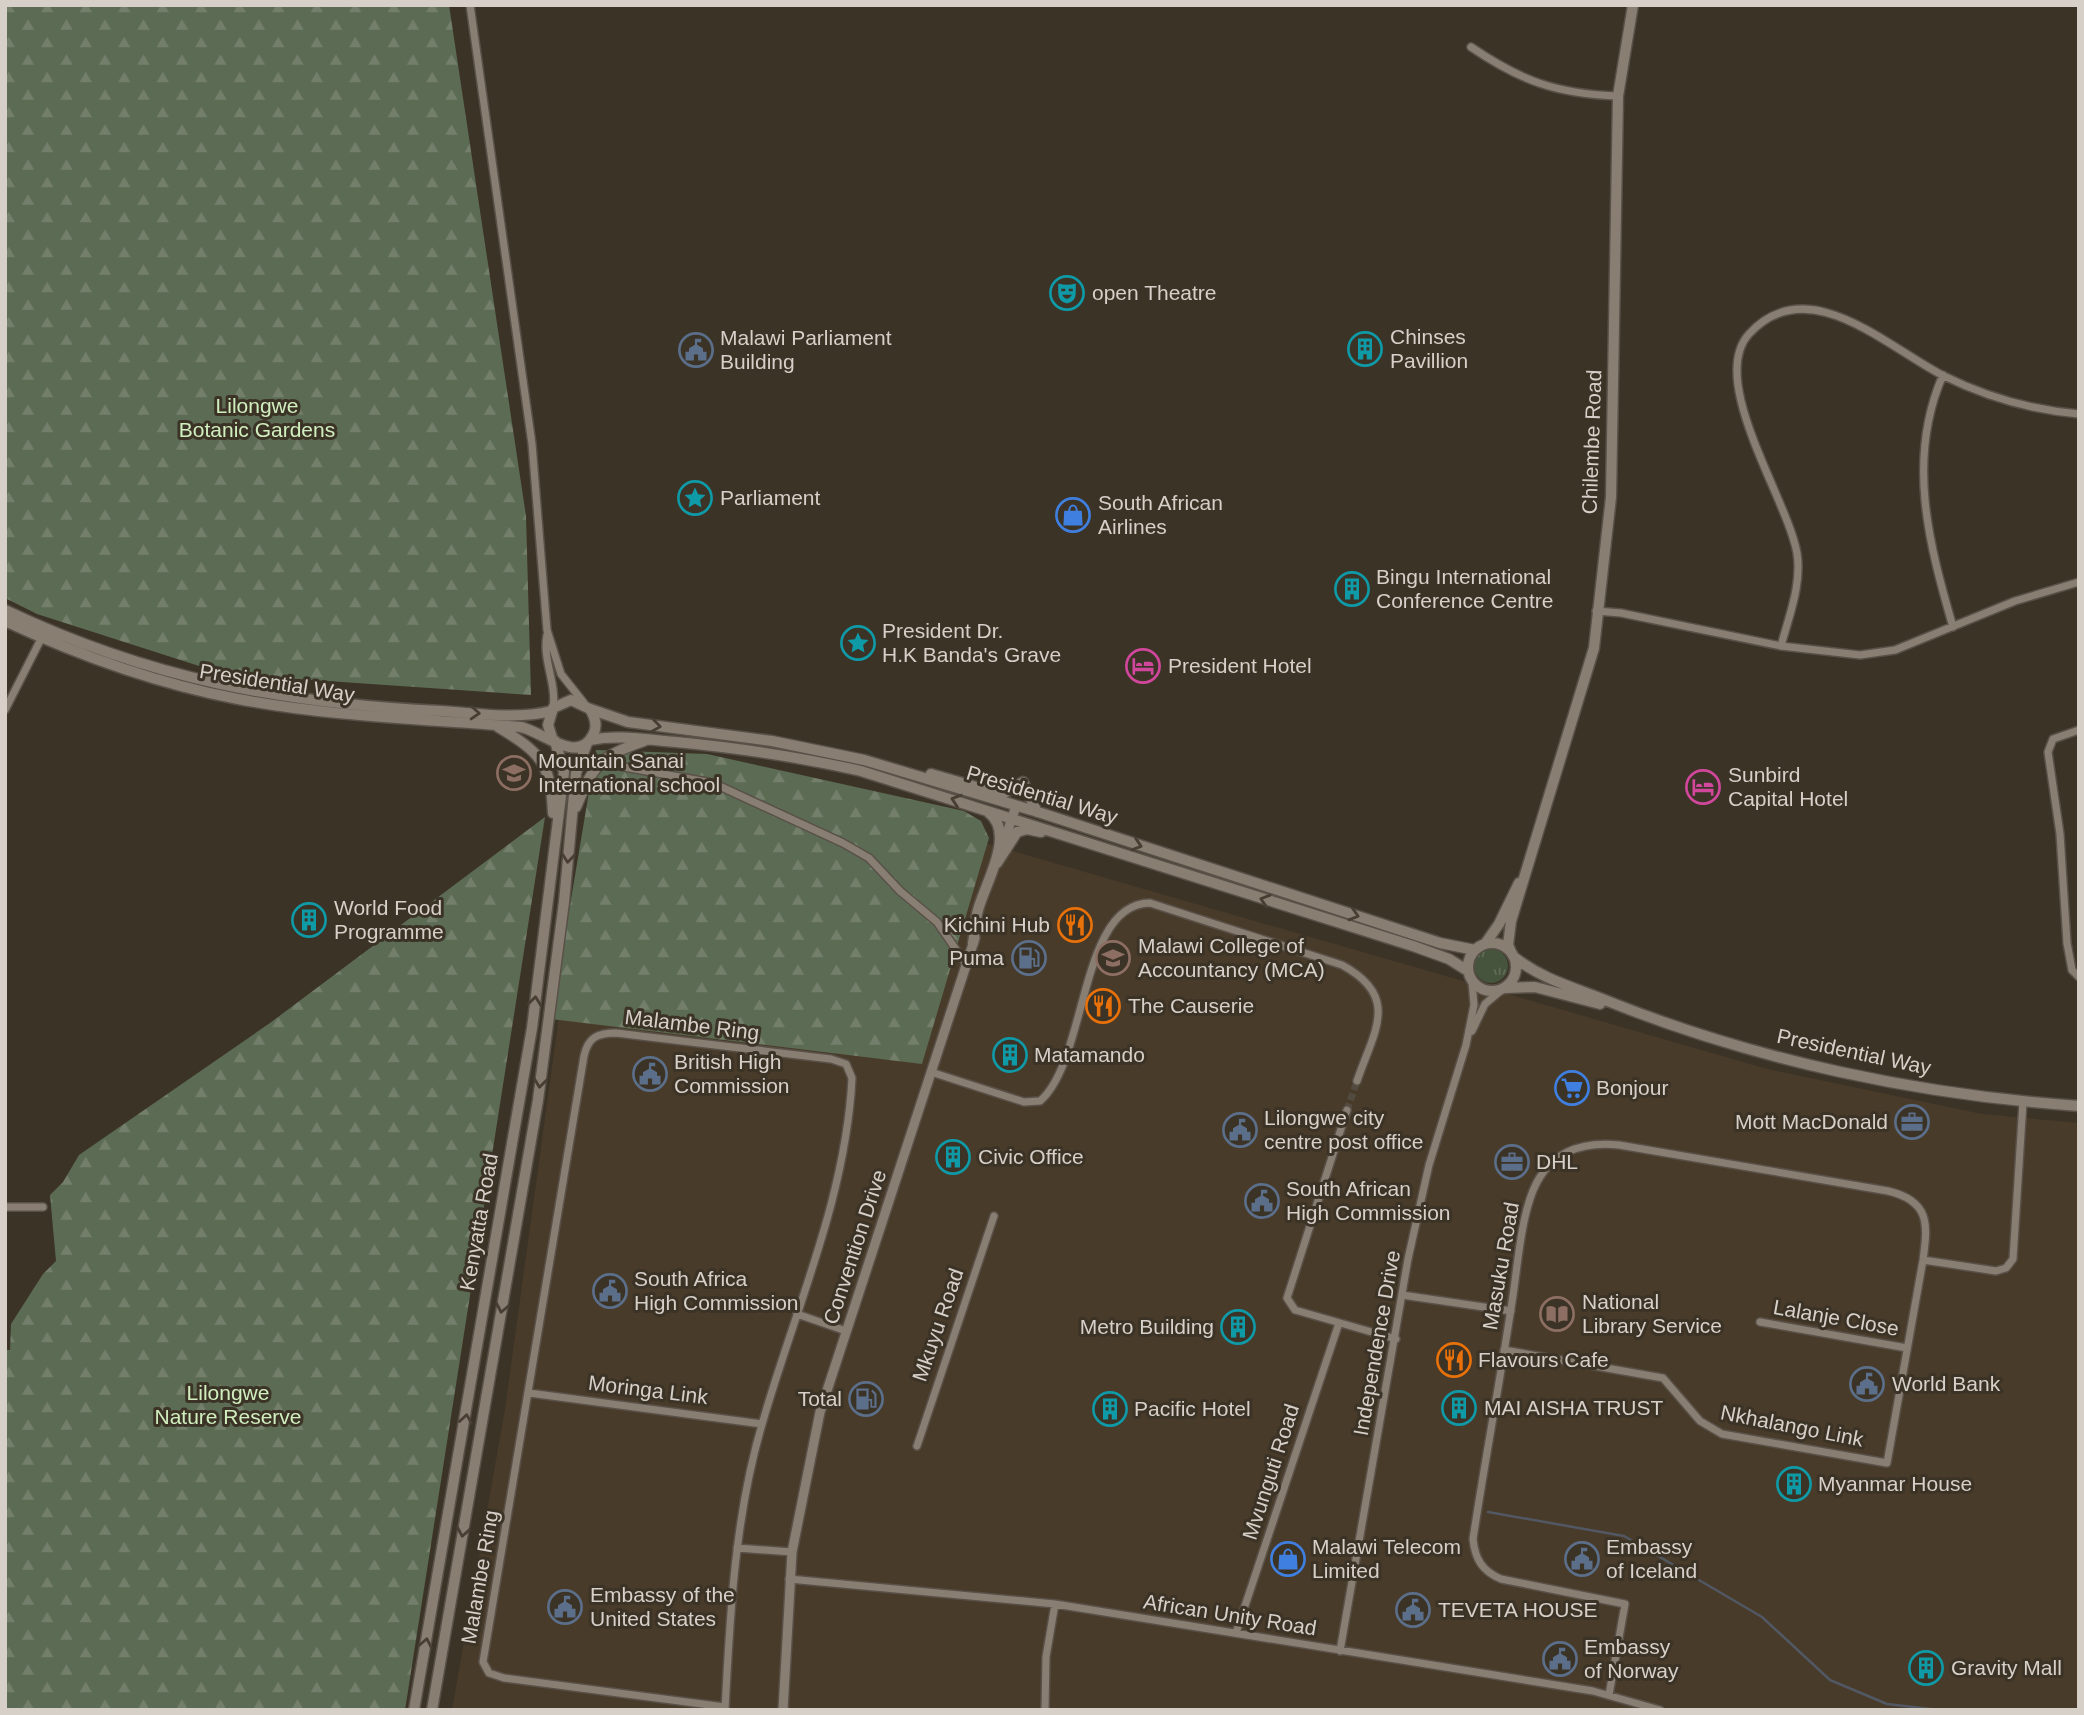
<svg xmlns="http://www.w3.org/2000/svg" width="2084" height="1715" font-family="Helvetica,sans-serif">
<defs>
<pattern id="forest-firs" width="22" height="20" patternUnits="userSpaceOnUse" patternTransform="scale(1.75)"><rect width="22" height="20" fill="#5c6b53"/><path d="M5 1l3.5 6h-7zM16 11l3.5 6h-7z" fill="#737f6a"/></pattern>
<pattern id="park-tufts" width="24" height="20" patternUnits="userSpaceOnUse" patternTransform="scale(1.75)"><rect width="24" height="20" fill="#46543d"/><path d="M3 7l-1-3M5 7V3M7 7l1-3M15 17l-1-3M17 17v-4M19 17l1-3" fill="none" stroke="#606c58"/></pattern>
</defs>
<rect width="100%" height="100%" fill="#3c3327"/>
<path fill="#493b2a" d="M595 755 992 845 1767 1069 1982 1114 2079 1123V1710H452L505 1409Z"/>
<path fill="url(#forest-firs)" d="M5 5H449L526 516 531 695 224 674 37 614 5 598Z
M596 750 707 754 964 811 981 821 989 838 922 1064 551 1019Z
M545 817 405 1710H5V1350H10L11 1324 43 1274 56 1261 50 1195 63 1182 79 1155 270 1023Z"/>
<path fill="url(#park-tufts)" d="M1474 966a17 17 0 1 1 34 0a17 17 0 1 1-34 0Z"/>
<g fill="none" stroke-linecap="round" stroke-linejoin="round">
<path stroke="#525863" stroke-width="2.5" d="M1488 1512 1624 1536 1762 1617 1830 1680 1887 1704 1939 1710"/>
<path stroke="#534b3f" stroke-width="7" stroke-dasharray="7 3.5" stroke-linecap="butt" d="M1347 1110 1357 1081"/>
<g stroke="#595148" stroke-width="10">
<path id="minor" d="M470 5 532 444 547 630 561 674 584 703
M1471 47C1521 81 1557 94 1618 96
M1943 375C1906 459 1929 544 1953 627
M1596 611 1621 613 1781 646 1860 655 1895 650 2015 601 2079 582
M547 635C542 660 557 683 553 708
M1781 646C1789 616 1802 584 1797 553 1787 498 1707 380 1749 334 1807 270 1886 346 1942 375 1984 396 2032 410 2079 414
M5 710 42 637
M2079 730 2053 739 2048 752 2060 834 2067 943 2072 970 2079 977
M602 763 713 783 843 843 869 858 900 891 937 922 966 964
M1472 1031 1485 1004 1504 988
M931 1072 1024 1102 1040 1101C1088 1060 1079 903 1150 903L1342 965C1401 997 1374 1031 1357 1081
M1347 1110 1287 1298 1295 1310 1396 1339
M5 1207H43
M1923 1260 1996 1271 2006 1268 2013 1259 2023 1102
M1402 1295 1511 1311
M797 1314 846 1331
M1760 1322 1907 1348
M1504 1350 1663 1378 1700 1421 1722 1434 1887 1463 1923 1260C1928 1224 1930 1201 1888 1191L1619 1145C1588 1142 1558 1148 1540 1177 1521 1206 1518 1266 1512 1302 1500 1381 1485 1460 1473 1539 1475 1559 1482 1571 1501 1579L1625 1604 1609 1695
M529 1393 762 1424
M917 1446 994 1216
M737 1548 792 1552
M789 1579 1055 1604 1593 1691 1660 1710
M1236 1633 1339 1323
M1340 1651 1408 1259 1429 1165 1466 1045 1474 1005 1472 982
M725 1710C730 1613 735 1514 763 1421 796 1307 846 1197 852 1078L846 1064 831 1059 616 1033C598 1033 588 1037 584 1056L483 1662 489 1673 504 1678 725 1707
M1045 1710 1046 1657 1055 1604"/>
</g>
<g stroke="#595148" stroke-width="12">
<path id="tertiary" d="M1001 851 1016 806
M783 1710 792 1552 820 1412 975 938"/>
</g>
<g stroke="#595148" stroke-width="13">
<path id="secondary" d="M5 610C150 679 281 703 441 711 476 713 517 720 551 711
M5 621C78 655 159 684 238 699 331 717 426 719 521 727 543 732 578 765 593 735 598 726 595 717 590 709L571 700 553 708 548 725 552 738
M590 709 628 722 772 741 864 760 1038 812 1440 943 1475 950
M498 727C540 752 551 763 553 813
M590 740C618 734 648 740 676 742 739 748 800 757 861 771L1413 946 1449 959 1468 971
M931 774 997 793 1006 792 1023 782 1037 812
M576 807C594 764 599 757 644 741
M997 863 1017 832 1027 829 1041 832
M1468 967a24 24 0 1 1 48 0a24 24 0 1 1-48 0Z
M973 943C975 932 975 921 978 910 985 883 1017 833 988 812
M1485 944 1499 924 1519 883
M1511 952 1508 945 1511 921 1594 648 1611 497 1618 96 1633 5
M1514 957C1543 980 1576 988 1610 1002 1758 1061 1920 1095 2079 1106
M1505 988 1535 987 1600 1004
M414 1710 532 1028 564 772 555 741
M432 1710 538 1100 564 902 576 773 587 743"/>
</g>
<use href="#minor" stroke="#897e72" stroke-width="7"/>
<use href="#tertiary" stroke="#897e72" stroke-width="9"/>
<use href="#secondary" stroke="#897e72" stroke-width="10"/>
</g>
<defs><path id="oneway-chevron" d="M-2-3.5L2.5 0L-2 3.5" fill="none" stroke-width="1.6" stroke-linecap="round" stroke-linejoin="round" transform="scale(1.75)"/></defs>
<g stroke="#483e32">
<use href="#oneway-chevron" transform="translate(475 713) rotate(3)"/>
<use href="#oneway-chevron" transform="translate(656 726) rotate(8)"/>
<use href="#oneway-chevron" transform="translate(956 800) rotate(-162)"/>
<use href="#oneway-chevron" transform="translate(1137 845) rotate(18)"/>
<use href="#oneway-chevron" transform="translate(568 858) rotate(96)"/>
<use href="#oneway-chevron" transform="translate(1265 900) rotate(-163)"/>
<use href="#oneway-chevron" transform="translate(1354 915) rotate(17)"/>
<use href="#oneway-chevron" transform="translate(535 1001) rotate(-83)"/>
<use href="#oneway-chevron" transform="translate(540 1083) rotate(97)"/>
<use href="#oneway-chevron" transform="translate(502 1308) rotate(101)"/>
<use href="#oneway-chevron" transform="translate(466 1419) rotate(-81)"/>
<use href="#oneway-chevron" transform="translate(463 1532) rotate(100)"/>
<use href="#oneway-chevron" transform="translate(426 1643) rotate(-79)"/>
</g>
<defs>
<g id="theatre-ring" transform="scale(1.75)"><circle r="9.5" fill="#3c3327" stroke="#0f9aa8" stroke-width="1.5"/><path d="M-5-5.5Q0-4 5-5.5V0Q5 5 0 6Q-5 5-5 0ZM-3.3-2.5H-1v1.5H-3.3ZM1-2.5H3.3v1.5H1ZM-2.8 1Q0 5.5 2.8 1Z" fill="#0f9aa8"/></g>
<g id="building-ring" transform="scale(1.75)"><circle r="9.5" fill="#3c3327" stroke="#0f9aa8" stroke-width="1.5"/><path d="M-4-6H4V6H1V3H-1V6H-4ZM-2.5-4.3h1.7v1.8h-1.7ZM.8-4.3h1.7v1.8H.8ZM-2.5-1h1.7V.8h-1.7ZM.8-1h1.7V.8H.8Z" fill="#0f9aa8"/></g>
<g id="civic-ring" transform="scale(1.75)"><circle r="9.5" fill="#3c3327" stroke="#5c6f8a" stroke-width="1.5"/><path d="M-.6-6.5H3V-4.5H.6V-3L4-1V1h2V6H-6V1h2V-1L-.6-3ZM-1.2 2.5V6h2.4V2.5Z" fill="#5c6f8a"/></g>
<g id="sight-ring" transform="scale(1.75)"><circle r="9.5" fill="#3c3327" stroke="#0f9aa8" stroke-width="1.5"/><path d="M0-6L1.8-2.2L6-1.7L2.9 1.2L3.7 5.4L0 3.3L-3.7 5.4L-2.9 1.2L-6-1.7L-1.8-2.2Z" fill="#0f9aa8"/></g>
<g id="shop-ring" transform="scale(1.75)"><circle r="9.5" fill="#3c3327" stroke="#3f7fe0" stroke-width="1.5"/><path d="M-5-2.5h2.3a2.7 3.5 0 0 1 5.4 0H5L5.5 6h-11ZM-1.5-2.5h3a1.5 2.3 0 0 0-3 0Z" fill="#3f7fe0"/></g>
<g id="hotel-ring" transform="scale(1.75)"><circle r="9.5" fill="#3c3327" stroke="#d1479c" stroke-width="1.5"/><path d="M-6-4.5h1.5V1H6V5H4.5V3h-9V5H-6ZM-4 0a1.8 1.8 0 1 1 3.6 0ZM.5 0V-2.5h3Q6-2.5 6 0Z" fill="#d1479c"/></g>
<g id="school-ring" transform="scale(1.75)"><circle r="9.5" fill="#3c3327" stroke="#8d6e63" stroke-width="1.5"/><path d="M0-5L7-2L0 1L-7-2ZM-4 1L0 2.5L4 1V4Q0 6-4 4Z" fill="#8d6e63"/></g>
<g id="restaurant-ring" transform="scale(1.75)"><circle r="9.5" fill="#3c3327" stroke="#e8710a" stroke-width="1.5"/><path d="M-5-6h1v4h1v-4h1v4h1v-4h1v5L-1.5 .5V6h-2V.5L-5-1ZM5-6V6H3V1.5H1.5Q1.5-4 5-6Z" fill="#e8710a"/></g>
<g id="fuel-ring" transform="scale(1.75)"><circle r="9.5" fill="#3c3327" stroke="#5c6f8a" stroke-width="1.5"/><path d="M-5.5-6h7V0h2V4h1.3V-2.5L3-4.5l.8-.8L6-3V5H2.5V1h-1V6h-7ZM-4.2-4.7v3.2H.2V-4.7Z" fill="#5c6f8a"/></g>
<g id="university-ring" transform="scale(1.75)"><circle r="9.5" fill="#3c3327" stroke="#8d6e63" stroke-width="1.5"/><path d="M0-5L7-2L0 1L-7-2ZM-4 1L0 2.5L4 1V4Q0 6-4 4Z" fill="#8d6e63"/></g>
<g id="supermarket-ring" transform="scale(1.75)"><circle r="9.5" fill="#3c3327" stroke="#3f7fe0" stroke-width="1.5"/><path d="M-6-5.5h2.5l.6 2H6L4.5 2H-2.5L-4.4-4H-6ZM-1.5 3.2a1.3 1.3 0 1 0 .1 0ZM3 3.2a1.3 1.3 0 1 0 .1 0Z" fill="#3f7fe0"/></g>
<g id="office-ring" transform="scale(1.75)"><circle r="9.5" fill="#3c3327" stroke="#5c6f8a" stroke-width="1.5"/><path d="M-6-3h4V-5.5h4V-3h4V5H-6ZM-1-4.5V-3h2v-1.5ZM-6 0V1H6V0Z" fill="#5c6f8a"/></g>
<g id="library-ring" transform="scale(1.75)"><circle r="9.5" fill="#3c3327" stroke="#8d6e63" stroke-width="1.5"/><path d="M-6-4Q-3-5.5-.7-3.5V5Q-3 3-6 4ZM6-4Q3-5.5 .7-3.5V5Q3 3 6 4Z" fill="#8d6e63"/></g>
</defs>
<g fill-rule="evenodd">
<use href="#theatre-ring" x="1067" y="293"/>
<use href="#building-ring" x="1365" y="349"/>
<use href="#civic-ring" x="696" y="350"/>
<use href="#sight-ring" x="695" y="498"/>
<use href="#shop-ring" x="1073" y="515"/>
<use href="#building-ring" x="1352" y="589"/>
<use href="#sight-ring" x="858" y="643"/>
<use href="#hotel-ring" x="1143" y="666"/>
<use href="#school-ring" x="514" y="773"/>
<use href="#hotel-ring" x="1703" y="787"/>
<use href="#building-ring" x="309" y="920"/>
<use href="#restaurant-ring" x="1075" y="925"/>
<use href="#fuel-ring" x="1029" y="958"/>
<use href="#university-ring" x="1113" y="958"/>
<use href="#restaurant-ring" x="1103" y="1006"/>
<use href="#building-ring" x="1010" y="1055"/>
<use href="#civic-ring" x="650" y="1074"/>
<use href="#supermarket-ring" x="1572" y="1088"/>
<use href="#office-ring" x="1912" y="1122"/>
<use href="#civic-ring" x="1240" y="1130"/>
<use href="#building-ring" x="953" y="1157"/>
<use href="#office-ring" x="1512" y="1162"/>
<use href="#civic-ring" x="1262" y="1201"/>
<use href="#civic-ring" x="610" y="1291"/>
<use href="#library-ring" x="1557" y="1314"/>
<use href="#building-ring" x="1238" y="1327"/>
<use href="#restaurant-ring" x="1454" y="1360"/>
<use href="#civic-ring" x="1867" y="1384"/>
<use href="#fuel-ring" x="866" y="1399"/>
<use href="#building-ring" x="1459" y="1408"/>
<use href="#building-ring" x="1110" y="1409"/>
<use href="#building-ring" x="1794" y="1484"/>
<use href="#shop-ring" x="1288" y="1559"/>
<use href="#civic-ring" x="1582" y="1559"/>
<use href="#civic-ring" x="565" y="1607"/>
<use href="#civic-ring" x="1413" y="1610"/>
<use href="#civic-ring" x="1560" y="1659"/>
<use href="#building-ring" x="1926" y="1668"/>
</g>
<g text-anchor="middle" stroke-width="6" stroke-linejoin="round" paint-order="stroke">
<g font-size="21" fill="#d6d0c9" stroke="#3c3327" text-anchor="start">
<text x="1092" y="300">open Theatre</text>
<text x="1390" y="344">Chinses<tspan x="1390" dy="24">Pavillion</tspan></text>
<text x="720" y="345">Malawi Parliament<tspan x="720" dy="24">Building</tspan></text>
<text x="720" y="505">Parliament</text>
<text x="1098" y="510">South African<tspan x="1098" dy="24">Airlines</tspan></text>
<text x="1376" y="584">Bingu International<tspan x="1376" dy="24">Conference Centre</tspan></text>
<text x="882" y="638">President Dr.<tspan x="882" dy="24">H.K Banda's Grave</tspan></text>
<text x="1168" y="673">President Hotel</text>
<text x="538" y="768">Mountain Sanai<tspan x="538" dy="24">International school</tspan></text>
<text x="1728" y="782">Sunbird<tspan x="1728" dy="24">Capital Hotel</tspan></text>
<text x="334" y="915">World Food<tspan x="334" dy="24">Programme</tspan></text>
<text x="1050" y="932" text-anchor="end">Kichini Hub</text>
<text x="1138" y="953">Malawi College of<tspan x="1138" dy="24">Accountancy (MCA)</tspan></text>
<text x="1004" y="965" text-anchor="end">Puma</text>
<text x="1128" y="1013">The Causerie</text>
<text x="1034" y="1062">Matamando</text>
<text x="674" y="1069">British High<tspan x="674" dy="24">Commission</tspan></text>
<text x="1596" y="1095">Bonjour</text>
<text x="1264" y="1125">Lilongwe city<tspan x="1264" dy="24">centre post office</tspan></text>
<text x="1888" y="1129" text-anchor="end">Mott MacDonald</text>
<text x="978" y="1164">Civic Office</text>
<text x="1536" y="1169">DHL</text>
<text x="1286" y="1196">South African<tspan x="1286" dy="24">High Commission</tspan></text>
<text x="634" y="1286">South Africa<tspan x="634" dy="24">High Commission</tspan></text>
<text x="1582" y="1309">National<tspan x="1582" dy="24">Library Service</tspan></text>
<text x="1214" y="1334" text-anchor="end">Metro Building</text>
<text x="1478" y="1367">Flavours Cafe</text>
<text x="1892" y="1391">World Bank</text>
<text x="842" y="1406" text-anchor="end">Total</text>
<text x="1484" y="1415">MAI AISHA TRUST</text>
<text x="1134" y="1416">Pacific Hotel</text>
<text x="1818" y="1491">Myanmar House</text>
<text x="1312" y="1554">Malawi Telecom<tspan x="1312" dy="24">Limited</tspan></text>
<text x="1606" y="1554">Embassy<tspan x="1606" dy="24">of Iceland</tspan></text>
<text x="590" y="1602">Embassy of the<tspan x="590" dy="24">United States</tspan></text>
<text x="1438" y="1617">TEVETA HOUSE</text>
<text x="1584" y="1654">Embassy<tspan x="1584" dy="24">of Norway</tspan></text>
<text x="1951" y="1675">Gravity Mall</text>
</g>
<g font-size="21" fill="#d0eebe" stroke="#3c3327">
<text x="257" y="413">Lilongwe<tspan x="257" dy="24">Botanic Gardens</tspan></text>
<text x="228" y="1400">Lilongwe<tspan x="228" dy="24">Nature Reserve</tspan></text>
</g>
<g font-size="21" fill="#d6d0c9" stroke="#3c3327">
<text transform="translate(1592 442) rotate(-88)" y="7">Chilembe Road</text>
<text transform="translate(277 683) rotate(9)" y="7">Presidential Way</text>
<text transform="translate(1042 795) rotate(17)" y="7">Presidential Way</text>
<text transform="translate(692 1025) rotate(7)" y="7">Malambe Ring</text>
<text transform="translate(1854 1052) rotate(12)" y="7">Presidential Way</text>
<text transform="translate(479 1222) rotate(-80)" y="7">Kenyatta Road</text>
<text transform="translate(855 1247) rotate(-72)" y="7">Convention Drive</text>
<text transform="translate(1501 1266) rotate(-80)" y="7">Masuku Road</text>
<text transform="translate(1836 1318) rotate(10)" y="7">Lalanje Close</text>
<text transform="translate(938 1325) rotate(-71)" y="7">Mkuyu Road</text>
<text transform="translate(1377 1343) rotate(-80)" y="7">Independence Drive</text>
<text transform="translate(648 1390) rotate(7)" y="7">Moringa Link</text>
<text transform="translate(1792 1426) rotate(11)" y="7">Nkhalango Link</text>
<text transform="translate(1271 1472) rotate(-72)" y="7">Mvunguti Road</text>
<text transform="translate(480 1577) rotate(-80)" y="7">Malambe Ring</text>
<text transform="translate(1230 1615) rotate(9)" y="7">African Unity Road</text>
</g>
</g>
<rect width="2084" height="1715" fill="none" stroke="#d6d0c9" stroke-width="14"/>
</svg>
